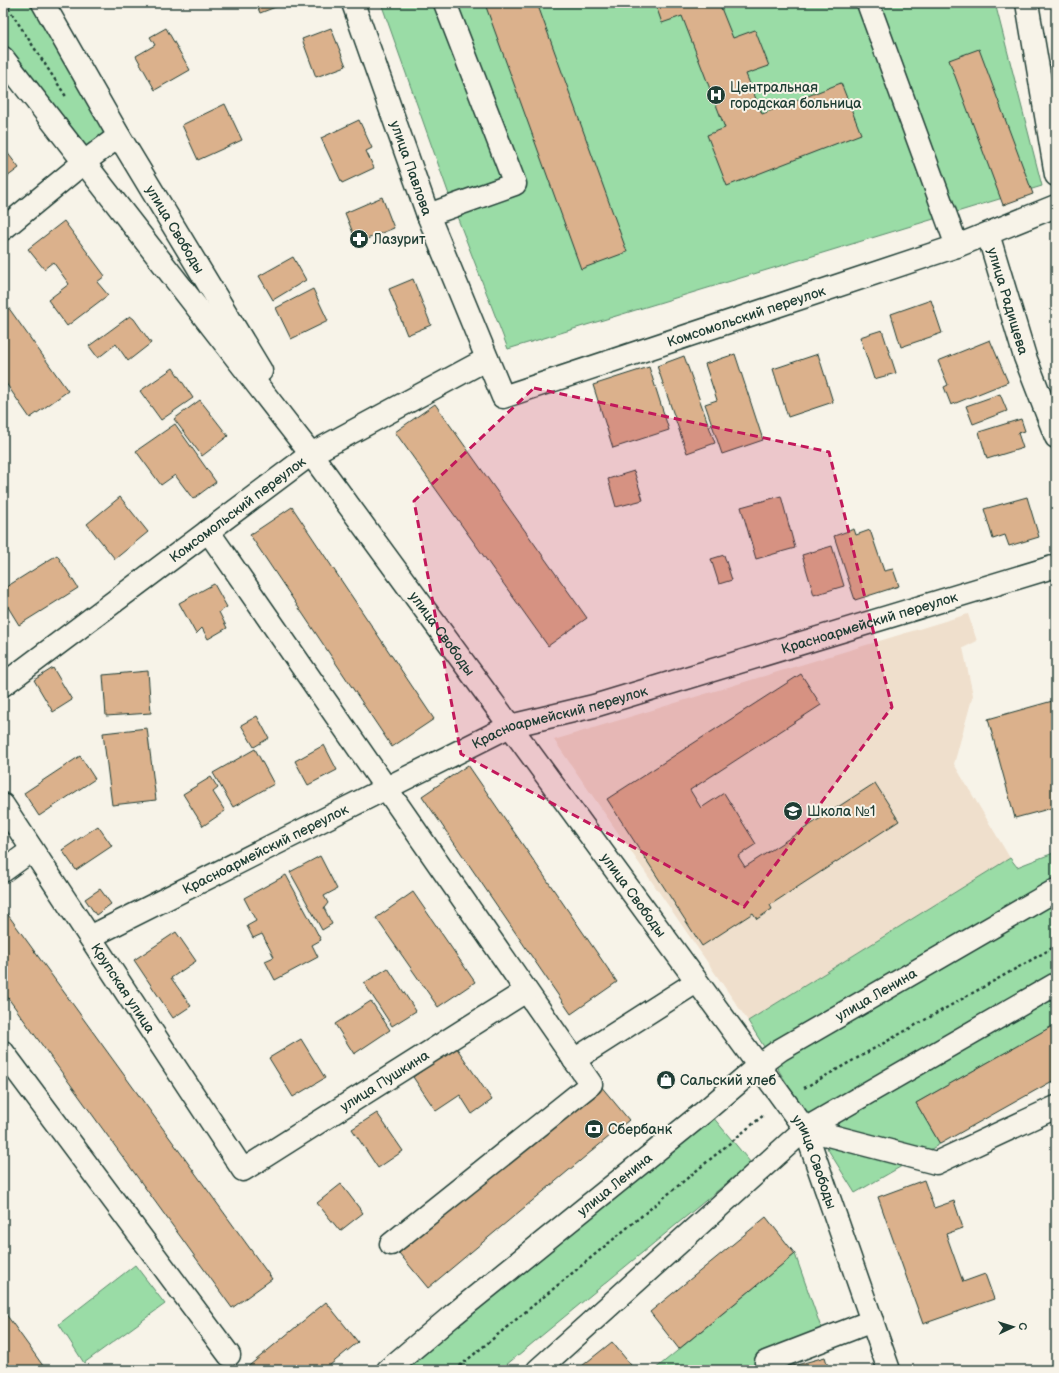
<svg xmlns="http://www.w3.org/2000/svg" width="1059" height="1373" font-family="'Balsamiq Sans',sans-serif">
<rect width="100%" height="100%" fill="#f7f3e8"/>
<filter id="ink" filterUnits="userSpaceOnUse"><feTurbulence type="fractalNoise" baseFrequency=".025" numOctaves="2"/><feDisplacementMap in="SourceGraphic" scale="8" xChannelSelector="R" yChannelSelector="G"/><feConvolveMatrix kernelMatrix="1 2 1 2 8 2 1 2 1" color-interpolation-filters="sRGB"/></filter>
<g filter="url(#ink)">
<path fill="#efdfcc" d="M968 614 977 641 963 648 973 695 954 764 1010 858 748 1021 554 740Z"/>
<path fill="#9adca6" stroke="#5c8c6d" d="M3 3H43L119 136 83 163 3 58Z
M381 3H995L1042 186 508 349 453 206Z
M1056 852V1024L916 1103 940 1144 855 1193 748 1021 1010 858 1017 867Z
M712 1116 751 1163 500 1370H405Z
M795 1254 825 1339 768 1370H654Z
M135 1265 165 1304 84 1363 59 1324Z"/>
<path fill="#dbb18c" stroke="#1f3d34" d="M256 3H286L260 13Z
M489 3H537L627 252 581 269 485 4Z
M655 3H719L733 38 755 30 769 66 746 74 762 114 841 83 861 134 727 186 707 135 725 128 682 16 662 23Z
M166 28 190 70 155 90 136 56 155 45 150 37Z
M331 28 346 66 316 77 302 39Z
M979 49 1033 194 1003 205 949 60Z
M225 104 242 140 198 160 182 125Z
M359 120 372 148 366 151 374 168 342 183 321 138Z
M3 147 19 168 3 180Z
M382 197 394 228 357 243 345 213Z
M64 221 105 276 97 282 108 295 67 326 48 300 69 284 53 262 44 269 28 249Z
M293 257 306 280 273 300 259 276Z
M413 279 431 325 407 335 389 289Z
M313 289 328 321 291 339 276 308Z
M3 300 68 391 30 418 3 379Z
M931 300 942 333 901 347 891 314Z
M130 316 134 319 151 343 128 361 116 344 98 358 89 346Z
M882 330 896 373 874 379 860 337Z
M990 340 1008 382 951 405 944 387 948 385 938 361Z
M735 354 763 440 722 454 705 404 717 400 705 364Z
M818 354 833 402 788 417 773 369Z
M684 356 715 443 687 453 657 366Z
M649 367 669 430 613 448 593 385Z
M173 368 193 398 161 420 140 391Z
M1000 394 1007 411 973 424 966 406Z
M200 400 228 436 202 456 174 419Z
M435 404 587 618 548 646 395 432Z
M1021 419 1025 431 1018 433 1023 448 987 459 979 432Z
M175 424 216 482 193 499 175 475 161 485 136 451Z
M634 471 643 500 616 507 608 479Z
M781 496 795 548 756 559 741 507Z
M120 497 148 532 115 559 87 524Z
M1027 497 1039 537 1009 546 1005 535 993 539 984 509Z
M292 507 434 719 392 747 250 535Z
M854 529 856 535 870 530 884 571 893 569 899 586 855 600 834 536Z
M832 546 844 586 814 595 802 555Z
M57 555 78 588 19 625 3 599V589Z
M724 555 732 580 719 584 711 559Z
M214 584 227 607 219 612 227 628 208 639 202 628 196 634 179 603Z
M53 668 72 700 53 712 34 680Z
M148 671 151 713 106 716 103 675Z
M801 674 821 705 690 790 701 808 724 793 756 844 738 856 745 867 875 783 899 821 770 905 772 909 757 919 753 913 702 946 607 799Z
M1056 700V807L1015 818 988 719Z
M257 716 269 738 254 747 241 725Z
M147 728 156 800 112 805 103 733Z
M324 745 337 770 308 785 295 761Z
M255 749 274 784 233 807 213 773Z
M80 756 95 779 39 816 24 793Z
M468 765 617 982 571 1014 422 796Z
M211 777 218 788 213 792 225 811 203 826 183 794Z
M98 826 112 846 76 870 62 850Z
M320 856 337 889 324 896 328 903 324 908 332 924 322 930 290 872Z
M286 875 321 940 312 945 318 957 275 980 265 961 274 957 262 934 253 938 247 926 256 921 244 898Z
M100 889 111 904 96 915 85 899Z
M413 892 475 982 438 1007 376 918Z
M3 908 272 1279 232 1308 3 991Z
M176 932 196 961 171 978 191 1006 173 1018 134 960Z
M388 968 416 1011 392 1026 364 983Z
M371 1001 390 1030 354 1054 335 1024Z
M1056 1024V1079L940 1144 916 1103Z
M301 1039 325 1078 293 1097 269 1058Z
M456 1047 492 1100 472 1114 460 1095 436 1111 413 1077Z
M600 1085 629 1120 428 1288 399 1253Z
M377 1113 403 1151 378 1168 352 1129Z
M924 1180 934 1208 954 1201 963 1228 946 1234 963 1282 985 1274 994 1299 923 1324 878 1197Z
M341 1184 363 1213 340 1231 317 1203Z
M766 1217 795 1254 679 1349 650 1312Z
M326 1302 358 1342 324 1370H244Z
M3 1310 46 1370H3Z
M612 1342 635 1370H577Z
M825 1357 829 1370H779Z"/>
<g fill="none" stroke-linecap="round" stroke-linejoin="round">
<g stroke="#1f3d34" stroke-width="25">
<g id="minor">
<path id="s1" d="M43 3 119 136 261 371"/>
<path id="s2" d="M353 3 428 215 503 397 957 246 1056 206"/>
<path d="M868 3 957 246"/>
<path d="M1027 3 1056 175"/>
<path id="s3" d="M3 58 311 454 805 1129 889 1370"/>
<path d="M428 215 515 184 445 3"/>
<path d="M3 229 83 163 119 136"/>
<path id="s4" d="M988 234 1025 357 1056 437"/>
<path d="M208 531 591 1084 391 1244"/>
<path id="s5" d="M3 685 311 454 487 359"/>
<path id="s6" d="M3 805 243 1170 526 991"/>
<path d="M3 871 32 850"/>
<path id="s7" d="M90 937 510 726 594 706 1056 566"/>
<path d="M3 1052 229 1355"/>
<path d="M574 1060 696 982"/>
<path d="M805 1129 936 1163 1056 1107"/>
<path id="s8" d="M388 1370 453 1315 704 1112 758 1066 780 1050 1056 890"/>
<path d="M538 1370 805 1129 1056 984"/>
<path d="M768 1370 766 1362 872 1321"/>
</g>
</g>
<path stroke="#1f3d34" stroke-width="2.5" stroke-dasharray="3 3" stroke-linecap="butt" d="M5 3 67 98
M804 1088 1056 946
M455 1370 765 1114"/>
<use href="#minor" stroke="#f7f3e8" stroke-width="22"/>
</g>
</g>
<path fill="#c2185b" fill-opacity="0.2" stroke="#c2185b" stroke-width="3" stroke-dasharray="8 5" stroke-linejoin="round" d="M534 388 829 452 892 707 744 907 461 754 414 501Z"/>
<defs>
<g id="hospital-disc" transform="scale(1)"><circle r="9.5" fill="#1f3d34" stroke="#f7f3e8"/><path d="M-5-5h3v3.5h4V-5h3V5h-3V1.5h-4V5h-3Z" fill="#fff"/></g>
<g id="pharmacy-disc" transform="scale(1)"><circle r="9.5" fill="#1f3d34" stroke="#f7f3e8"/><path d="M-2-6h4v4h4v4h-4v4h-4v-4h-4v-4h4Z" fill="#fff"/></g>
<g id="school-disc" transform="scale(1)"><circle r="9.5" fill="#1f3d34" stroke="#f7f3e8"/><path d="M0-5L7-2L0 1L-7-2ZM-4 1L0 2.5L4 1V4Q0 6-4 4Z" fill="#fff"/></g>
<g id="shop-disc" transform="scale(1)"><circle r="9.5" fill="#1f3d34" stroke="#f7f3e8"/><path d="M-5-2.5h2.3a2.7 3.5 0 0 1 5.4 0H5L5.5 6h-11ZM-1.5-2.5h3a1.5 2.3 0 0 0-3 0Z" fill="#fff"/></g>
<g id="bank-disc" transform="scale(1)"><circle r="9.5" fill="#1f3d34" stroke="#f7f3e8"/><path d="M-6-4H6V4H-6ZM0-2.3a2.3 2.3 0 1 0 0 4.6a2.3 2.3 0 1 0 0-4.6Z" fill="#fff"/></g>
</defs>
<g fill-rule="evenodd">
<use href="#hospital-disc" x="716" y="95"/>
<use href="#pharmacy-disc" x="359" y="239"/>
<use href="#school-disc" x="793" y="811"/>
<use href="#shop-disc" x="666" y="1080"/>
<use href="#bank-disc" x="594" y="1129"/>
</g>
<g text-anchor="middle" stroke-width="4" stroke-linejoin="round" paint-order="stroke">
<g font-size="14" fill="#1f3d34" stroke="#f7f3e8" text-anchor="start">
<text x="730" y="92">Центральная<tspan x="730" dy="16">городская больница</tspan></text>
<text x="373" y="244">Лазурит</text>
<text x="807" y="816">Школа №1</text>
<text x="680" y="1085">Сальский хлеб</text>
<text x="608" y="1134">Сбербанк</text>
</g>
<g font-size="14" fill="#1f3d34" stroke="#f7f3e8">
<text dy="5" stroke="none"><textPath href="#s2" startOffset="175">улица Павлова</textPath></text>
<text dy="5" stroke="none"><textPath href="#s1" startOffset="262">улица Свободы</textPath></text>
<text dy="5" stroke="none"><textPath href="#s4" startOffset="70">улица Радищева</textPath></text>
<text dy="5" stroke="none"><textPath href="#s2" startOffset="678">Комсомольский переулок</textPath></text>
<text dy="5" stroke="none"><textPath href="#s5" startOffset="293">Комсомольский переулок</textPath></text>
<text dy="5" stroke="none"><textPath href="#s7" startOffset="844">Красноармейский переулок</textPath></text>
<text dy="5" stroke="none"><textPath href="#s3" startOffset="724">улица Свободы</textPath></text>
<text dy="5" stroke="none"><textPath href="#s7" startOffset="520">Красноармейский переулок</textPath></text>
<text dy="5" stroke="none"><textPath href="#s7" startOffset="196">Красноармейский переулок</textPath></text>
<text dy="5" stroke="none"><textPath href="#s3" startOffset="1048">улица Свободы</textPath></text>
<text dy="5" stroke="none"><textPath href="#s6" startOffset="219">Крупская улица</textPath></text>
<text dy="5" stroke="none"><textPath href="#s8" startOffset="617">улица Ленина</textPath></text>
<text dy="5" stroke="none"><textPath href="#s6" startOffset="604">улица Пушкина</textPath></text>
<text dy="5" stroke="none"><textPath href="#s3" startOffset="1372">улица Свободы</textPath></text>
<text dy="5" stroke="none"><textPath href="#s8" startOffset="293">улица Ленина</textPath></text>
</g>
</g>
<rect width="1059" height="1373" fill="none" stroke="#f7f3e8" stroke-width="16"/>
<rect x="8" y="8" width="1043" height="1357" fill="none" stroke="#1f3d34" stroke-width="1.5" filter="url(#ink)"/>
<g transform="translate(1013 1327) rotate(86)" stroke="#f7f3e8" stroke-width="3" paint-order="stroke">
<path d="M0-3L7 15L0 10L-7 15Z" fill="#1f3d34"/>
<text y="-6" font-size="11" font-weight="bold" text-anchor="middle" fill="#1f3d34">С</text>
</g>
</svg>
